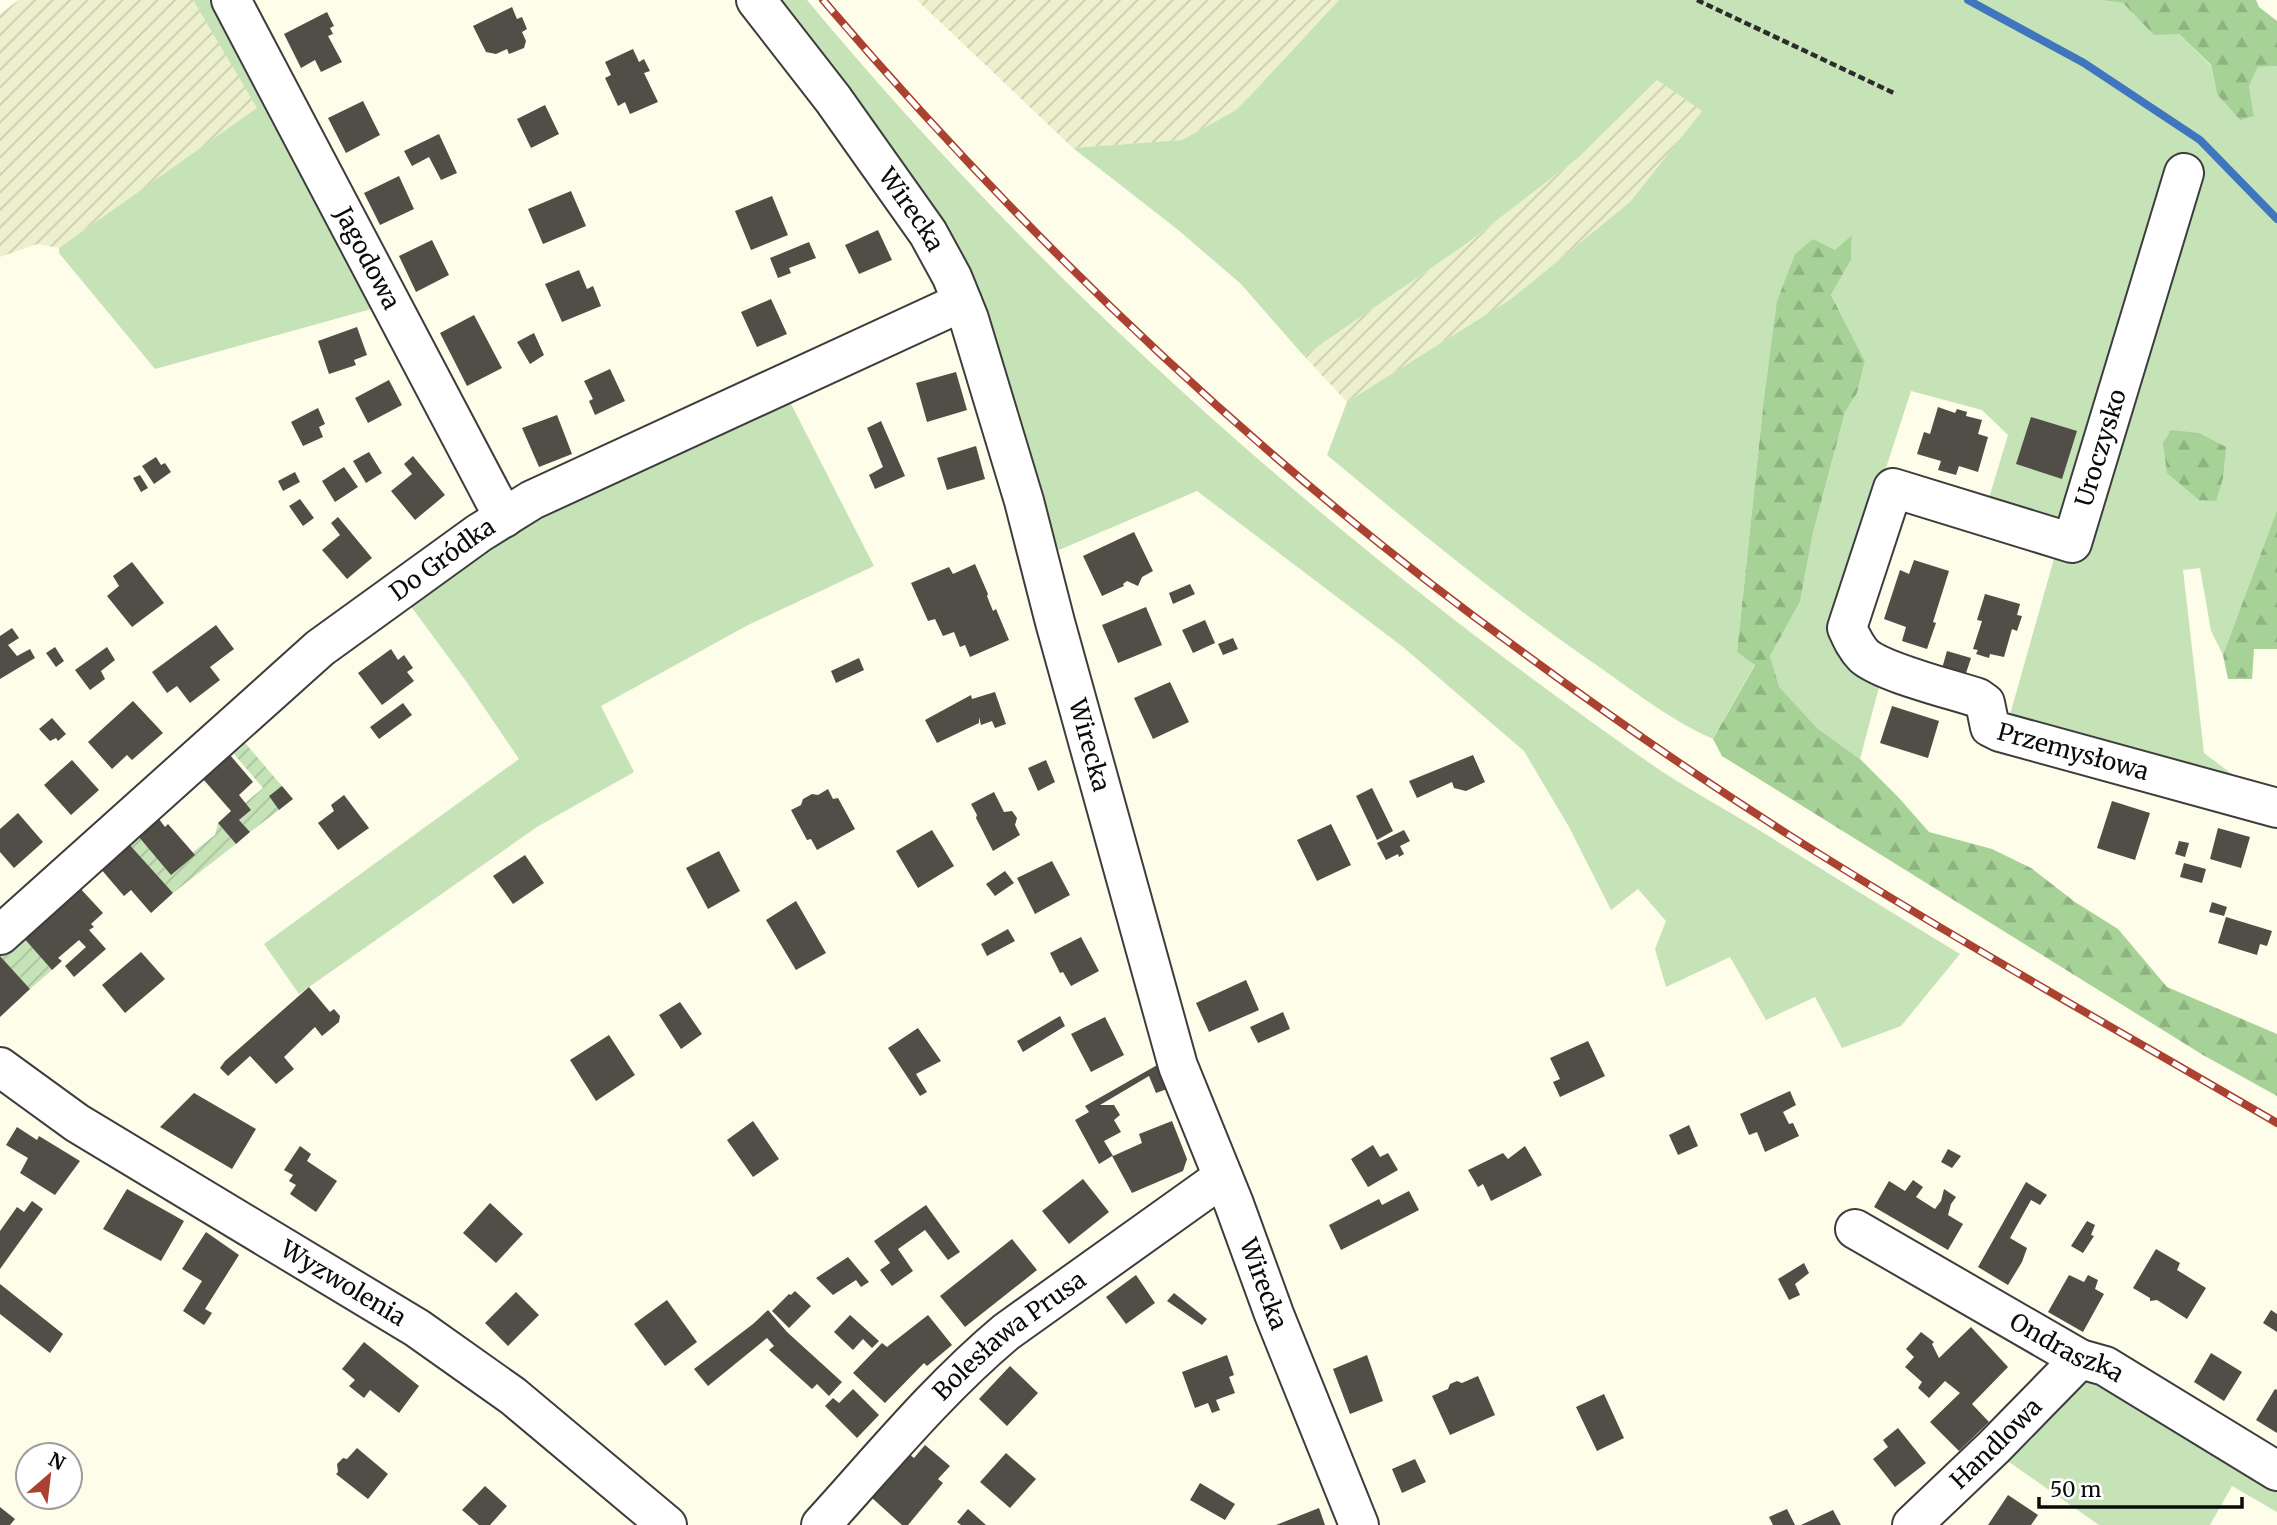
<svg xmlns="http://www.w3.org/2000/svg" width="2277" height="1525" font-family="Merriweather,serif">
<defs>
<pattern id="farmland-furrows" width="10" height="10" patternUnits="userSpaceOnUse" patternTransform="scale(1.75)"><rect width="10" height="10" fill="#ecf0cc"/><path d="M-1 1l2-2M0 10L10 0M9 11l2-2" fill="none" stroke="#c9ccae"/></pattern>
<pattern id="forest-firs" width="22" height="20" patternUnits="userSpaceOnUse" patternTransform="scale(1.75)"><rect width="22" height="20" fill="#a7d297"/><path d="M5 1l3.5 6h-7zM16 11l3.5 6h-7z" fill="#8eb381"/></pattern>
<pattern id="garden-furrows" width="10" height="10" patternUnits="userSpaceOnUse" patternTransform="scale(1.75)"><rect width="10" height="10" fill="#c5e3b7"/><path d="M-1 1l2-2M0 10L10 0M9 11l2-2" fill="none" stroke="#a8c19c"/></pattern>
</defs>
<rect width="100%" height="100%" fill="#fdfde9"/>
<path fill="url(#farmland-furrows)" d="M19 0H193L258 108 59 248 37 244 0 257V14Z
M917 0H1339L1238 109 1182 140 1073 148Z
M1657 80 1702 111 1630 202 1511 299 1347 402 1304 356 1466 244 1579 157Z"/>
<path fill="#c5e3b7" d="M193 0H216L375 308 155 369 59 253V248L257 108Z
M770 0H807C1051 294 1338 546 1651 764 1684 787 1720 806 1754 827 1823 870 1891 912 1960 954L1901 1026 1842 1048 1815 997 1766 1020 1730 957 1666 987 1655 949 1666 921 1638 889 1611 910 1569 827 1524 751 1403 647 1197 491 1059 550 1028 476 982 324Z
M1339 0H2101L2123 3 2154 34H2179L2211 66 2217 94 2254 116 2249 86 2258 67 2277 66V510L2223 655 2211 631 2200 568 2183 570 2204 753 2233 775 2225 787 2006 729 2055 555 1979 531 2008 435 1982 410 1911 391 1834 628 1882 676 1860 759 1817 728 1778 687 1770 656 1800 602 1813 533 1845 412 1857 393 1865 361 1831 295 1851 260 1852 236 1763 407 1737 652 1755 664 1713 739C1674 722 1640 696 1605 671 1508 605 1417 530 1327 455L1347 402 1511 299 1630 202 1702 111 1657 80 1579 157 1466 244 1304 356 1241 284 1177 229 1073 148 1182 140 1238 109Z
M789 400 874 566 748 625 601 706 634 772 537 827 299 994 264 944 519 759 466 681 407 601 504 532Z
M2078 1378 2088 1381 2277 1489V1512L2232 1486 2210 1525H2099L2002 1457Z"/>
<path fill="url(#forest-firs)" d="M2101 0H2256L2259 7 2277 21V66L2258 67 2249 86 2254 116 2240 120 2217 94 2211 65 2179 34 2154 35 2123 3Z
M1852 235 1851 260 1831 295 1865 361 1857 393 1845 412 1813 533 1800 602 1770 656 1779 687 1817 728 1860 759 1899 798 1929 832 1992 849 2031 868 2075 902 2118 929 2167 987 2277 1034V1096L2203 1055 1722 756 1713 739 1755 665 1737 652 1763 407 1777 301 1795 254 1813 239 1835 250Z
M2171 430 2199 433 2226 447 2223 478 2216 501 2199 500 2167 473 2163 443Z
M2277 510V649H2254L2252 679H2228L2223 655Z"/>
<path fill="url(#garden-furrows)" d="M245 743 282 786 269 796 279 810 250 832 239 820 251 810 245 803 263 788 233 753Z
M157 821 188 856 215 835 218 823 236 844 173 893 128 843Z
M22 936 52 970 30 989 0 956Z"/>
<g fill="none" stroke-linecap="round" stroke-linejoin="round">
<path stroke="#4075bf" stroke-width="8" d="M1968 0 2084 63 2200 140 2277 219"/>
</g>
<path fill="#514d47" d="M512 7 517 19 522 17 527 29 522 32 526 41 524 48 509 54 507 49 496 54 486 52 473 26Z
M327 12 334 26 330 28 333 34 328 36 342 62 321 72 315 60 301 68 284 34Z
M633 49 639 62 644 59 650 71 644 73 658 102 630 114 625 102 618 106 605 78 611 75 605 62Z
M363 101 380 135 346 153 328 118Z
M545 105 559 134 531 148 517 119Z
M439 134 457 173 441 180 429 157 412 166 404 151Z
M399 176 414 209 380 225 364 193Z
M571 191 586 226 543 244 528 209Z
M772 196 788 235 751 250 735 211Z
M878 230 892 260 859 274 845 245Z
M432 240 449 275 416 292 399 256Z
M809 242 816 258 789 268 791 273 778 278 770 258Z
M579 270 587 289 593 286 601 306 562 322 545 284Z
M771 299 787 334 757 347 741 312Z
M474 315 502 368 467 386 440 333Z
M357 327 367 355 354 360 356 365 329 374 318 341Z
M534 333 544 355 530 364 517 342Z
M610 369 625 401 595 415 589 401 593 399 584 381Z
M956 372 967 410 927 422 916 383Z
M389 380 402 405 368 423 355 398Z
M1938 407 1955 413 1957 409 1967 412 1966 416 1982 420 1978 434 1988 437 1978 472 1959 466 1956 475 1938 470 1941 461 1917 454 1924 432 1930 434Z
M318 408 325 424 319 427 323 437 303 446 291 422Z
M557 415 572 454 539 467 522 428Z
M2031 417 2077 431 2062 479 2016 464Z
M881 421 905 476 875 489 869 475 883 467 867 428Z
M976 446 985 479 947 490 937 458Z
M369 452 382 473 366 483 353 461Z
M413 456 445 495 415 520 391 491 412 474 404 464Z
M156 457 161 465 165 463 171 472 154 484 142 466Z
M344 467 358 487 335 502 322 481Z
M295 472 300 482 283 491 278 481Z
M140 475 148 488 141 492 133 478Z
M300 499 314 518 303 526 289 506Z
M338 517 372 558 347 579 322 550 340 535 331 523Z
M1134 532 1153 571 1142 577 1138 586 1127 581 1123 584 1124 586 1102 596 1083 556Z
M1914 560 1949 571 1933 622 1936 623 1927 649 1902 641 1906 627 1884 619 1900 570 1909 574Z
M132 562 164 603 132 627 107 596 119 586 113 576Z
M975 564 988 594 987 596 993 611 996 609 1009 640 970 657 965 645 960 647 954 632 943 636 935 619 928 621 911 583 949 567 953 574Z
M1190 584 1195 594 1173 604 1169 593Z
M1985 594 2020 604 2017 615 2022 616 2017 631 2012 629 2004 657 1990 654 1989 658 1976 654 1978 650 1973 649 1982 621 1977 620Z
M1146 607 1162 645 1118 663 1102 625Z
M1205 620 1215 643 1193 653 1182 630Z
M216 625 234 649 210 667 220 680 190 703 177 686 167 693 152 672Z
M12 628 19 638 8 645 17 656 30 649 35 658 0 679V636Z
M1233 638 1238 649 1223 655 1218 644Z
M55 647 64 661 56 667 46 653Z
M107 647 115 660 101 671 105 679 90 690 75 670Z
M391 649 398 660 404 655 413 668 407 672 414 681 382 705 358 673Z
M1947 651 1971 658 1964 679 1941 672Z
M859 658 864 670 836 683 831 671Z
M1170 682 1189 722 1153 739 1134 698Z
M995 692 1006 724 995 728 992 721 981 725 979 717V723L937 743 925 720 971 695 972 699Z
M133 701 163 733 132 760 127 755 112 769 88 742Z
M403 703 412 715 379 739 370 727Z
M1892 706 1939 721 1928 758 1880 743Z
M52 718 66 734 58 741 56 738 50 741 39 729Z
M230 755 253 782 239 795 251 810 239 820 250 832 236 844 218 823 231 811 203 779Z
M1473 755 1485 782 1466 791 1454 788 1452 782 1417 798 1409 781Z
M72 760 99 790 71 815 44 785Z
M1046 760 1055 782 1038 791 1028 768Z
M282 786 293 799 279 810 269 796Z
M1372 788 1393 831 1377 840 1356 796Z
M828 789 833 799 838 798 855 829 817 850 811 839 807 840 791 810 801 805 803 799 812 794 818 795Z
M994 792 1004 812 1012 811 1017 818 1015 825 1020 835 993 851 976 818 977 815 971 804Z
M344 795 369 828 338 850 318 823 334 811 331 805Z
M2112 801 2150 813 2135 860 2097 848Z
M18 813 43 842 14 868 0 852V829Z
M159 819 165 827 168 824 195 855 171 875 139 837Z
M1331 824 1351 865 1317 881 1297 840Z
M2218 828 2250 837 2241 868 2210 859Z
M932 830 954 866 918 888 896 851Z
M1404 830 1410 841 1400 846 1404 854 1399 857 1398 854 1386 860 1377 843Z
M2179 841 2189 843 2185 857 2175 854Z
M128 843 173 893 151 913 131 890 124 896 100 868Z
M719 851 740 891 708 909 686 868Z
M525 855 544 883 513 904 493 876Z
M1052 861 1070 895 1035 914 1017 878Z
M2184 863 2206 869 2202 883 2180 877Z
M1005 871 1014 883 995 896 986 884Z
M78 886 103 913 91 924 94 927 89 930 106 949 74 977 65 966 86 947 79 940 58 958 62 961 52 970 22 936Z
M796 901 826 953 796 970 766 920Z
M2212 902 2227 907 2224 916 2209 912Z
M2226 917 2272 931 2267 946 2260 944 2257 955 2218 943Z
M1008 929 1015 941 987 956 981 944Z
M1081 937 1099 971 1071 986 1063 972 1060 973 1050 953Z
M141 952 165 979 125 1013 102 985Z
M0 956 30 989 0 1017Z
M1246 980 1259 1010 1209 1032 1196 1003Z
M309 987 330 1012 334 1009 340 1016 339 1022 322 1036 315 1027 284 1057 294 1069 276 1084 250 1056 228 1076 220 1068 225 1061Z
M680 1002 702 1034 681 1049 659 1015Z
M1283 1012 1290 1029 1258 1043 1250 1027Z
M1060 1016 1065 1026 1023 1052 1017 1041Z
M1105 1017 1124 1055 1091 1072 1071 1034Z
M918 1028 941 1061 916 1074 927 1092 920 1096 888 1048Z
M609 1035 635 1075 596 1101 570 1060Z
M1588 1041 1605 1076 1560 1097 1553 1082 1560 1079 1550 1058Z
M1159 1064 1167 1089 1156 1093 1149 1076 1100 1105H1114L1120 1115 1114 1120 1121 1132 1104 1141 1113 1156 1142 1143 1139 1134 1172 1121 1187 1159 1183 1171 1132 1193 1112 1156 1099 1164 1075 1120 1089 1112 1085 1106Z
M1790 1091 1796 1105 1783 1112 1789 1124 1793 1123 1799 1136 1765 1152 1757 1132 1749 1135 1740 1114Z
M194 1093 256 1129 232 1169 160 1127Z
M753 1121 779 1159 753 1177 727 1140Z
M1689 1125 1698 1146 1678 1155 1669 1135Z
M17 1127 37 1140 39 1136 80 1161 55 1195 20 1173 28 1158 6 1145Z
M1373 1145 1380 1157 1388 1153 1398 1170 1368 1187 1351 1159Z
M300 1146 311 1154 307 1161 337 1181 316 1212 290 1194 296 1185 289 1181 293 1175 284 1170Z
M1525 1146 1542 1175 1491 1201 1483 1184 1478 1187 1468 1170 1503 1153 1508 1159Z
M1948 1149 1961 1156 1952 1168 1941 1162Z
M1083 1179 1109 1212 1069 1244 1042 1211Z
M1913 1180 1923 1187 1916 1197 1935 1209 1941 1201 1944 1189 1956 1197 1951 1204 1948 1215 1963 1224 1948 1250 1874 1207 1889 1181 1905 1191Z
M2026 1182 2047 1195 2040 1205 2031 1200 2010 1238 2027 1248 2022 1262 2008 1285 1978 1267Z
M127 1189 184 1221 161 1261 103 1229Z
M1409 1191 1419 1210 1341 1250 1329 1225 1379 1199 1382 1205Z
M32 1201 43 1209 0 1269V1231L17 1207 24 1212Z
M490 1203 523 1234 496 1263 463 1233Z
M926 1205 960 1252 948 1260 925 1230 898 1249 913 1271 892 1286 880 1270 890 1263 874 1241Z
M2087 1221 2095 1225 2091 1235 2094 1236 2083 1253 2071 1246Z
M206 1232 239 1255 205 1309 212 1313 204 1325 183 1311 202 1281 182 1269Z
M1012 1239 1037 1270 965 1327 940 1296Z
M2156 1249 2180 1263 2177 1270 2206 1288 2187 1319 2157 1300 2150 1301V1298L2133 1288Z
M848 1257 869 1282 861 1287 856 1280 833 1295 816 1278Z
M1804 1263 1809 1273 1795 1284 1800 1295 1789 1300 1778 1279Z
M1136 1275 1155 1303 1126 1324 1106 1297Z
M2069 1275 2084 1282 2088 1275 2098 1280 2095 1289 2104 1294 2083 1332 2048 1312Z
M0 1284 63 1334 50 1353 0 1314Z
M795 1291 811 1306 789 1328 772 1311 789 1294 791 1295Z
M516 1292 539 1315 508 1346 485 1323Z
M1174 1293 1207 1319 1202 1325 1167 1301Z
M667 1300 697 1342 665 1366 634 1324Z
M768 1310 787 1332 842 1382 829 1396 817 1384 812 1389 769 1350 774 1346 767 1338 708 1386 694 1369 753 1324Z
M2271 1310 2277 1314V1332L2263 1323Z
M850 1315 879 1341 872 1348 863 1339 853 1350 834 1332Z
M928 1315 952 1345 927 1366 924 1363 885 1403 853 1373 882 1343 887 1347Z
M1971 1327 2008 1367 1972 1404 1989 1422 1959 1451 1930 1422 1960 1393 1945 1381 1929 1398 1918 1388 1922 1382 1905 1367 1914 1357 1906 1349 1921 1332 1934 1342 1932 1344 1939 1358Z
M364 1342 419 1386 399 1413 370 1390 364 1398 349 1386 355 1380 342 1369Z
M2211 1353 2242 1372 2224 1401 2194 1382Z
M1227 1355 1234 1375 1229 1377 1235 1393 1216 1400 1220 1410 1212 1413 1208 1403 1195 1408 1182 1372Z
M1367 1355 1383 1401 1350 1414 1333 1369Z
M1010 1366 1038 1393 1007 1426 979 1399Z
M1478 1376 1495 1415 1450 1435 1432 1396 1448 1389 1450 1384 1457 1381 1462 1383Z
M853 1389 879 1415 857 1438 825 1406 833 1398 839 1403Z
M2275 1389 2277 1390V1433L2256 1420Z
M1604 1394 1624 1438 1597 1451 1576 1407Z
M1898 1428 1926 1463 1895 1487 1873 1459 1888 1447 1883 1440Z
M925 1445 950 1466 938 1479 943 1483 908 1525H902L872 1498 909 1454 914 1458Z
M357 1448 388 1474 368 1499 336 1474 338 1472 337 1464 343 1458 347 1459Z
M1006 1453 1036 1479 1010 1508 980 1482Z
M1415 1459 1426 1482 1402 1493 1392 1469Z
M1200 1483 1235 1504 1225 1520 1190 1500Z
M485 1486 507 1506 490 1525H479L462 1510Z
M2008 1495 2038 1515 2031 1525H1988Z
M0 1507 15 1519 10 1525H0Z
M1319 1508 1325 1525H1276Z
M968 1509 986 1525H961L957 1522Z
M1787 1509 1795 1525H1773L1769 1517Z
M1833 1510 1841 1525H1801Z"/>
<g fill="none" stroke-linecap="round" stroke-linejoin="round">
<g stroke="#3d3d3d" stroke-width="42">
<g id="minor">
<path id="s1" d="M231 0 504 518"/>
<path id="s2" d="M756 0 833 99 928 233 952 277 969 319 1024 501 1055 622 1178 1066 1234 1204 1274 1314 1359 1525"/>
<path id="s3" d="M2184 173 2072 543 1893 488 1847 628C1852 639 1856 648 1864 656 1884 673 1951 689 1978 698L1985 703 1990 727 2000 732 2277 808"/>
<path id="s4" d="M0 935 320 648 479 533 532 500 962 302"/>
<path id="s5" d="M0 1067 77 1123 417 1328 513 1396 667 1525"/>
<path id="s6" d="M1855 1229 2080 1359 2105 1366 2277 1471"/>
<path id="s7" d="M821 1525C881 1459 938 1389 1006 1332L1223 1177"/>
<path id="s8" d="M1912 1525 1994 1447 2080 1359"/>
</g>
</g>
<path stroke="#2c2c2c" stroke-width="4.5" stroke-dasharray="7 3.5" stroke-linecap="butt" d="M1697 0 1896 94"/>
<use href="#minor" stroke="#fff" stroke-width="38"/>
<g stroke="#ab4130" stroke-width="8">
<path id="rail" d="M823 0C1030 243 1262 464 1521 651 1608 715 1698 777 1789 835 1949 936 2114 1028 2277 1123"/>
</g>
<use href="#rail" stroke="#fff" stroke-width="5" stroke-dasharray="16" stroke-linecap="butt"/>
</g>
<g text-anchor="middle" stroke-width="7" stroke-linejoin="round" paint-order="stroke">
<g font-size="24" fill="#0a0a0a" stroke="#fff">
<text dy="8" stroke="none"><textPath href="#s2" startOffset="261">Wirecka</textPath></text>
<text dy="8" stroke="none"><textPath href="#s1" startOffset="292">Jagodowa</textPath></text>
<text transform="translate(2101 448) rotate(-73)" y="8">Uroczysko</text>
<text dy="8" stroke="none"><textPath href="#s4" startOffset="581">Do Gródka</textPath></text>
<text dy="8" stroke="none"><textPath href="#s2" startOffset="828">Wirecka</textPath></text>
<text dy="8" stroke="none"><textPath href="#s3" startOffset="996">Przemysłowa</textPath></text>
<text dy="8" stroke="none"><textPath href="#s5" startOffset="406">Wyzwolenia</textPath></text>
<text dy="8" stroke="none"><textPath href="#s2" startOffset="1395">Wirecka</textPath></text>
<text dy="8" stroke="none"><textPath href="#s7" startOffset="268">Bolesława Prusa</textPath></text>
<text dy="8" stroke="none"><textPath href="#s6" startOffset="243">Ondraszka</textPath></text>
<text dy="8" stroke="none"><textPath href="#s8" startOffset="117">Handlowa</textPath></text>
</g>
</g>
<g transform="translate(49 1476) rotate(28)"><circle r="33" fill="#ffffff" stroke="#9d9d9d" stroke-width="2"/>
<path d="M0-5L12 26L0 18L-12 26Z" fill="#ab4130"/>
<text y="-10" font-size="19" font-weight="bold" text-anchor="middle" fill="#0a0a0a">N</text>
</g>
<path d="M2039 1497v10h203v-10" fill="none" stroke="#0a0a0a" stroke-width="3.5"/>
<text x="2050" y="1497" font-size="21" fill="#0a0a0a" stroke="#ffffff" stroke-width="5" paint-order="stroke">50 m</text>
</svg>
